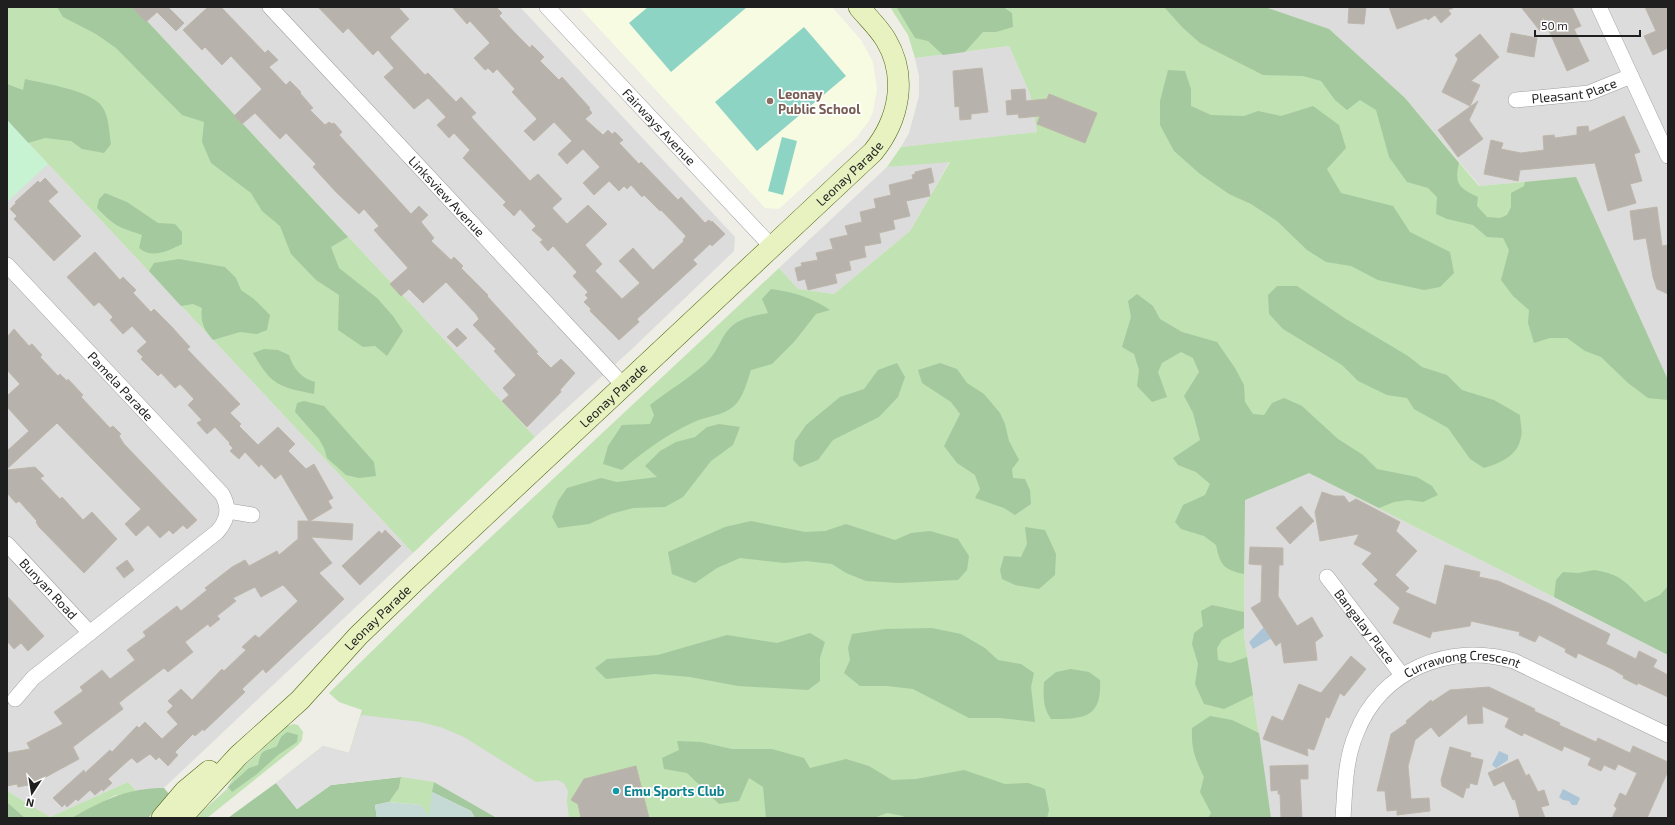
<svg xmlns="http://www.w3.org/2000/svg" width="1675" height="825" font-family="'Exo 2',sans-serif">
<rect width="100%" height="100%" fill="#eeede6"/>
<path fill="#dcdcdc" d="M134 7H520L735 237 734 251 633 348 535 437Z
M1265 7H1668V380L1576 177 1480 186 1405 98 1329 29Z
M1009 46 1030 94 1037 132 901 147 909 133 919 96V76L915 58Z
M7 120 413 553 148 803 128 782 50 817 7 791Z
M950 161 910 231 834 294 798 289 779 268 887 167Z
M1309 473 1668 655V818H1271L1244 635 1245 500Z"/>
<path fill="#f7fbe2" d="M579 7H832L861 40 873 62 877 89 873 112 869 121 856 138 779 209 765 208Z"/>
<path fill="#c1e2b2" d="M7 7H134L535 437 413 553 7 120Z
M890 7H1265L1329 29 1405 98 1479 186 1576 177 1668 380V655L1309 473 1245 500 1244 635 1271 818H497L434 783 429 817 421 805 389 802 399 788 401 777 276 783 323 746 349 753 362 710 339 702 329 693 446 579 779 268 798 289 834 294 910 231 950 162 887 167 901 147 1037 132 1030 94 1009 46 915 58 908 35Z
M294 724 298 725 303 732 302 740 298 745 207 818H195L226 790 235 775 287 726Z
M128 782 138 793 116 795 71 818H25L7 802V791L50 817Z"/>
<path fill="#a4c99f" d="M57 7H134L348 237 331 247 339 268 377 298 393 316 403 331 387 356 375 346 363 347 338 330 339 295 316 280 291 254 280 226 262 211 251 193 211 163 202 142 204 122 182 115 116 48 96 34 63 17Z
M1003 7 1012 13 1013 27 996 32H983L965 52 943 55 928 41 915 38 897 8Z
M1164 7H1265L1329 29 1405 98 1459 163C1454 184 1459 188 1478 197L1477 206 1487 217 1500 218 1507 215 1511 207V193L1524 186 1525 182 1576 177 1668 380V400L1648 398 1628 383 1601 357 1585 351 1567 338H1550L1534 343 1528 323 1529 310 1513 296 1501 280 1509 250 1503 238 1487 237 1473 225 1447 219 1436 214 1437 197 1428 188 1407 182 1389 157 1376 110 1360 100 1347 110 1335 100 1321 81 1303 76 1263 75 1200 43 1183 28Z
M1168 70 1185 71 1191 89V106L1211 115 1244 116 1258 111 1281 116 1313 106 1339 125 1346 148 1327 169 1341 193 1393 206 1410 232 1450 252 1454 273 1440 287 1424 290 1378 280 1351 266 1326 262 1307 250 1277 221 1251 204 1229 194 1200 174 1174 151 1160 125V101Z
M25 79C46 84 83 89 99 103 109 112 109 131 111 144L104 153 82 149 71 141 45 138 28 143 8 121 7 84 23 90Z
M105 193 127 202 158 223 175 224 182 232V244C168 251 152 259 139 248L142 235C119 227 115 227 97 208L99 199Z
M179 259 225 267 236 278 241 290 254 299 270 315 267 330 257 334 240 332 213 340C204 330 200 322 202 308L193 304 181 306 149 271 154 263Z
M1277 286H1297L1346 319 1408 356 1422 367 1447 375 1462 390 1494 400 1520 415C1520 422 1523 431 1521 437 1518 456 1500 463 1484 468L1470 459 1448 428 1414 409 1407 398 1387 395 1358 381 1342 365 1283 329 1269 314 1268 295Z
M771 289C793 292 811 297 830 310L816 314 794 342 772 364 751 370C747 382 743 398 734 406 723 416 706 416 694 422 667 434 644 451 622 470L603 464 608 446 622 425 650 424 654 415 650 405C669 390 690 378 707 362 713 356 717 349 721 341 733 319 745 318 768 313L762 299Z
M1137 294 1153 306 1160 319 1182 332 1217 342 1235 368 1244 385 1245 402 1253 414 1264 415 1272 403 1284 398 1302 406 1338 439 1363 455 1377 469 1417 477 1432 486 1438 495 1423 502 1408 500 1394 502 1379 508 1309 473 1245 500 1244 574C1224 570 1220 565 1216 545L1204 536 1181 529 1175 522 1183 505 1205 495 1210 484 1196 472 1178 465 1173 458 1200 440 1193 413 1184 396 1199 372 1193 358 1181 352 1162 363 1158 372 1167 397 1152 402 1137 386 1139 370 1134 354 1122 347 1131 317 1128 301Z
M264 349 278 350 289 355C293 368 301 378 315 382L314 394C279 387 271 385 253 353Z
M897 363 905 377 898 397 879 417 833 440 818 460 800 467 793 460 795 441 806 425 840 397 864 389 878 370Z
M940 363 957 369 967 383 984 394 1000 413 1005 424 1009 441 1019 460 1012 469 1013 478 1025 479 1030 490 1031 504 1015 515 1004 508 975 498 980 489 975 475 957 463 944 446 960 414 951 402 922 383 918 370Z
M304 401 324 406 374 462 376 476 359 478 346 475 327 458 324 448 319 439 295 412 297 403Z
M719 424 740 427 733 445 711 461 683 497 665 507 633 508 611 514 589 524 558 528 552 517 558 501 567 488 601 478 617 482 657 477 645 466 660 451 676 442 695 437 707 427Z
M751 521 805 532 825 531 846 524 895 540 911 533 930 531 958 539 969 556 967 570 958 580 899 583 866 581 846 573 832 564 806 561 784 563 740 558 717 568 695 583 672 574 668 552 725 527Z
M1025 527 1045 530 1056 554 1055 575 1039 589 1015 585 1002 579 1000 570 1004 556 1021 557 1027 544Z
M1594 570C1621 574 1627 583 1645 602L1660 595 1668 586V655L1554 597 1556 580 1563 572 1578 573Z
M1212 605 1244 612V628L1222 640 1217 648 1218 660 1230 663 1247 657 1253 695 1224 709 1204 704 1195 684 1198 664 1192 644 1194 633 1203 626 1201 611Z
M932 628 961 634 985 648 998 660 1021 664 1034 673 1031 687 1035 722 1000 718H969L913 689 887 686H860L844 673 850 660 848 648 852 634 885 629Z
M810 633 825 642 820 658V681L808 690 738 686 690 677 655 674 606 679 595 668 607 659 658 655 727 635 777 643Z
M1071 669 1089 672 1100 680C1102 718 1084 719 1051 719 1043 708 1043 696 1044 682L1056 672Z
M1210 716 1232 720 1259 733 1271 818H1208L1211 813 1200 792 1204 777C1195 758 1191 749 1192 728Z
M287 732 298 735 297 742 278 755 257 774 232 792 228 787 249 768 258 765C262 747 264 753 277 746L281 737Z
M677 741 701 742 732 749H772L804 758 810 768 846 759 869 766 892 780 916 779 964 770 1005 784 1028 783 1045 789 1049 810 1047 818H905L903 816 887 813 874 818H766L763 787 749 778 739 801 719 804 687 773 664 769 662 758 679 750Z
M401 777 399 788 389 802 375 805 377 818H228L276 783 297 809 331 785Z
M434 782 497 818H475L471 811 432 792Z
M158 788H164L169 794 148 818H71C103 801 121 790 158 788Z
M7 802 25 818H7Z"/>
<path fill="#c5dad4" d="M432 792 471 811 475 818H377L375 805 389 802 421 805 429 816Z"/>
<path fill="#c8f3d3" d="M7 120 48 164 7 202Z"/>
<path fill="#8dd4c5" d="M648 7H747L671 72 629 23Z
M804 27 846 76 757 151 715 102Z
M782 137 797 141 783 195 768 191Z"/>
<path fill="#dfdfdf" d="M361 715 421 722 443 728 464 737 536 782 557 780 564 783 568 791 567 801 569 818H497L434 782 401 777 331 785 297 809 276 783 323 746 349 753Z"/>
<path fill="#abc5d7" d="M1264 627 1272 638 1253 649 1249 642Z
M1499 751 1508 755V760L1496 768 1492 765Z
M1563 789 1580 798 1577 805H1572L1569 801 1563 800 1559 797Z"/>
<path fill="#b7b3ac" stroke="#beb6aa" d="M132 7H168L184 23 176 31 157 12 146 22Z
M208 7H221L265 53 268 50 278 60 269 67 286 85 290 81 301 92 300 93 313 108 310 110 325 125 329 122 332 124 334 123 342 132 339 135 411 214 419 206 428 215 421 222 434 238 431 241 451 260 454 257 463 266 461 268 488 295 487 296 538 352 536 353 551 368 561 359 575 373 560 390 561 392 527 427 502 401 509 395 503 388 516 375 494 351 496 349 473 325 479 319 476 314 446 282 423 303 409 289 401 296 390 284 408 268 374 230 379 226 364 209 359 214 336 192 313 167 316 164 286 133 280 139 255 113 242 124 234 116 262 89 231 56 222 65 205 47 202 50 183 30Z
M318 7H398L409 19 390 37 391 39 425 75 428 73 456 102 461 97 476 113 471 117 530 181 538 174 562 199 552 208 567 224 588 205 607 224 585 245 602 264 595 271 622 299 640 283 619 261 633 248 653 270 684 241 683 240 686 236 661 210 660 211 644 195 642 197 631 185 627 189 624 186 619 191 609 181 594 195 583 183 600 167 583 149 567 164 558 154 572 141 554 122 534 141 524 131 537 119 512 92 515 89 497 69 493 73 488 68 485 70 474 58 490 43 470 21 467 24 452 7H496L502 13 499 16 517 35 530 48 532 45 544 57 540 61 559 80 562 77 590 108 589 109 592 113 585 119 603 135 608 130 612 134 615 132 623 140 619 143 639 164 641 162 678 200 681 197 705 223 709 220 711 222 712 221 725 234 712 246 710 244 693 260 697 264 637 319 639 322 619 340 590 311 591 309 584 302 588 298 585 295 588 292 573 276 577 272 553 246 548 251 540 242 543 240 532 230 536 226 520 209 514 216 503 205 506 202 463 158 470 150 454 133 449 138 437 125 446 117 428 98 414 109 384 77 394 68 378 50 373 55 348 28 343 33Z
M1349 7H1366L1364 24 1348 23Z
M1389 7H1453V8L1448 10 1451 14 1441 23 1435 15 1428 20 1426 18 1397 29Z
M1521 7H1572L1581 26 1574 29 1589 61 1567 71 1543 17 1540 31Z
M1645 7H1668V48L1653 55 1644 36 1656 31Z
M1511 33 1537 38 1534 57 1507 52Z
M1480 34 1499 57 1471 81 1480 85 1470 106 1442 92 1458 59 1455 55Z
M982 68 988 112 971 114V119L960 120 959 106 955 107 953 71Z
M1025 89 1026 101 1047 99 1049 94 1097 113 1085 143 1037 124 1040 116 1019 118 1018 114 1007 115 1006 101 1012 100 1011 90Z
M1478 101 1469 120 1483 139 1458 157 1438 130Z
M1624 116 1640 152 1634 154 1642 181 1630 184 1636 203 1608 211 1595 163 1520 170 1518 181 1484 174 1491 140 1503 143 1501 149 1521 153 1544 150 1543 136 1554 135 1555 138 1577 135V127L1588 126 1589 132Z
M931 168 934 182 928 184 930 196 906 201 910 216 893 220 895 229 879 233 881 243 864 246 866 257 849 261 851 270 835 274 837 283 808 290 805 279 798 281 795 268 802 266 801 263 818 260 816 253 833 249 830 239 848 235 845 226 862 222 860 212 876 208 874 199 891 195 889 185 913 179 912 175 915 174V172Z
M45 178 58 192 48 201 81 236 54 261 14 219 17 216 10 209 16 203 15 202 38 181 40 183Z
M1657 207 1662 246 1668 245V294L1657 289 1653 277 1646 238 1634 240 1630 211Z
M95 252 120 280 123 277 136 290 133 293 151 312 154 309 171 326 190 347 187 349 240 404 230 413 241 424 239 426 258 445 278 427 295 444 288 451 306 469 314 464 333 498 328 501 332 508 310 521 353 524 352 540 311 537 332 563 319 573 344 599 316 626 266 673 263 669 242 689 245 692 204 731 203 729 195 736 193 734 175 752 178 755 168 766 159 757 156 760 150 754 137 763 132 758 130 759 108 779 112 783 103 791 102 789 95 795 90 790 78 801 76 799 67 807 65 804 62 807 53 798 84 770 85 773 110 750 112 752 137 726 139 728 145 722 162 739 178 724 167 712 173 706 168 701 181 689 192 700 222 669 224 671 246 650 242 647 255 635 259 638 298 601 283 585 261 597 255 587 233 598 236 601 217 616 220 619 210 627 208 624 185 642 193 652 168 672 164 668 125 698 119 703 123 709 73 747 79 759 33 784 18 787 17 784 7 786V753L30 749 27 743 63 724 54 712 83 691 80 687 102 670 110 679 135 660 127 650 146 636 143 632 177 606 181 611 207 590 205 588 232 567 245 560 249 566 277 551 279 555 298 539V521H309L281 474 275 479 261 464 259 467 245 452 239 459 230 451 233 448 229 444 230 443 215 427 207 434 197 423 202 420 188 405 194 399 180 384 175 388 161 373 158 376 141 359 143 357 137 351 147 342 132 326 123 334 110 320 113 317 99 302 94 306 67 277Z
M457 328 467 338 457 347 447 337Z
M14 329 29 346 32 344 42 355 40 357 58 376 60 374 67 381 68 379 83 395 81 397 110 428 113 426 121 434 119 436 124 444 197 520 187 529 183 525 173 534 169 530 160 538 148 525 136 536 125 524 141 509 57 423 7 469V451L29 431 7 407V396L20 384 7 370V337Z
M35 467 44 476 40 478 60 499 62 497 83 520 92 512 117 539 84 573 39 527 36 522 37 521 19 501 16 503 7 493V470Z
M1322 492 1334 496H1344L1349 503 1356 499 1400 522 1396 531 1417 551 1395 575 1409 588 1405 592 1436 605 1445 565 1480 572 1479 577 1498 581 1548 603 1610 634 1606 644 1636 659 1639 651 1657 660 1653 667 1668 675V697L1638 683 1637 685 1623 678 1624 676 1612 669 1578 653 1576 658 1565 652 1566 649 1539 635 1535 642 1519 635 1520 632 1471 621 1470 626 1432 632 1430 638 1393 623 1400 608 1374 584 1378 580 1362 564 1372 553 1354 544 1359 534 1320 541 1315 512Z
M1301 506 1314 521 1290 544 1276 528Z
M385 530 401 546 360 585 342 566 379 531 382 534Z
M1250 547 1283 548V565H1279L1278 596 1297 626 1312 617 1323 636 1315 642 1317 660 1284 663 1281 642 1276 646 1251 608 1261 602 1262 565 1249 564Z
M127 560 134 570 124 578 116 568Z
M7 596 44 636 28 651 21 643 14 649 7 641Z
M1351 656 1366 669 1344 696 1340 693 1329 718 1326 717 1314 750 1307 748 1308 756 1263 739 1272 716 1283 721 1299 684 1321 693Z
M1489 687 1535 709 1534 711 1560 723 1559 725 1596 742 1598 738 1630 753 1633 746 1668 762V771L1647 818H1612L1617 808 1614 806 1620 793 1626 796 1637 773 1618 764 1615 770 1604 765 1601 771 1588 765 1591 758 1564 746 1562 751 1524 733 1522 736 1505 727 1509 718 1482 706 1483 723 1468 724 1467 714 1439 737 1431 727 1415 740 1408 766 1411 799 1429 798 1430 811 1397 815V810L1387 811 1385 791H1377L1391 734 1407 723 1406 721 1431 700 1432 702 1450 690Z
M1450 747 1471 753 1470 757 1483 760 1477 785 1470 783 1469 788H1466L1463 798 1442 786 1441 780Z
M1518 759 1526 776 1529 774 1538 792 1544 790 1549 805 1541 807 1545 818H1520L1515 799 1513 800 1504 781 1494 786 1488 773Z
M1308 765V779H1300L1302 818H1281L1280 794H1278V790L1271 791 1270 766Z
M636 766 649 818H581L578 804 571 800 584 779Z"/>
<g fill="none" stroke-linecap="round" stroke-linejoin="round">
<g stroke="#a0a0a0" stroke-width="16">
<g id="street">
<path id="s1" d="M270 7 624 386"/>
<path id="s2" d="M547 7 772 247"/>
<path d="M1599 7 1668 156"/>
<path id="s3" d="M1516 100 1589 93 1631 76"/>
<path id="s4" d="M7 265 222 494C230 508 228 520 217 532L33 678 15 699"/>
<path d="M228 511 252 515"/>
<path id="s5" d="M7 544 90 633"/>
<path id="s6" d="M1327 577 1402 675"/>
<path id="s7" d="M1343 818C1345 790 1345 760 1356 734 1381 669 1450 642 1514 661L1668 735"/>
</g>
</g>
<g stroke="#506912" stroke-width="22">
<g id="secondary">
<path d="M162 818 185 791 209 771"/>
<path id="s8" d="M181 818 238 756 300 700 358 636 415 581 873 152C899 120 908 77 886 40 879 28 868 18 859 7"/>
</g>
</g>
<use href="#street" stroke="#fff" stroke-width="15"/>
<use href="#secondary" stroke="#e7f2c0" stroke-width="21"/>
</g>
<circle fill="#8d6e63" stroke="#fff" stroke-width="1.5" cx="770" cy="101" r="4"/>
<circle fill="#0f9aa8" stroke="#fff" stroke-width="1.5" cx="616" cy="791" r="4"/>
<g text-anchor="middle" stroke-width="3.5" stroke-linejoin="round" paint-order="stroke">
<g font-size="13" fill="#1f1f1f" stroke="#fff">
<text dy="5" stroke="none"><textPath href="#s3" startOffset="59">Pleasant Place</textPath></text>
<text dy="5" stroke="none"><textPath href="#s2" startOffset="164">Fairways Avenue</textPath></text>
<text dy="5" stroke="none"><textPath href="#s8" startOffset="929">Leonay Parade</textPath></text>
<text dy="5" stroke="none"><textPath href="#s1" startOffset="259">Linksview Avenue</textPath></text>
<text dy="5" stroke="none"><textPath href="#s4" startOffset="166">Pamela Parade</textPath></text>
<text dy="5" stroke="none"><textPath href="#s8" startOffset="605">Leonay Parade</textPath></text>
<text dy="5" stroke="none"><textPath href="#s5" startOffset="61">Bunyan Road</textPath></text>
<text dy="5" stroke="none"><textPath href="#s8" startOffset="281">Leonay Parade</textPath></text>
<text dy="5" stroke="none"><textPath href="#s6" startOffset="62">Bangalay Place</textPath></text>
<text dy="5" stroke="none"><textPath href="#s7" startOffset="224">Currawong Crescent</textPath></text>
</g>
<g font-size="13" font-weight="bold" fill="#785e54" stroke="#fff" text-anchor="start">
<text x="778" y="99">Leonay<tspan x="778" dy="15">Public School</tspan></text>
</g>
<g font-size="13" font-weight="bold" fill="#0d838f" stroke="#fff" text-anchor="start">
<text x="624" y="796">Emu Sports Club</text>
</g>
</g>
<rect width="1675" height="825" fill="none" stroke="#1f1f1f" stroke-width="16"/>
<g transform="translate(32 793) rotate(192)" stroke="#ffffff" stroke-width="3" paint-order="stroke">
<path d="M0-3L7 15L0 10L-7 15Z" fill="#1f1f1f"/>
<text y="-6" font-size="11" font-weight="bold" text-anchor="middle" fill="#1f1f1f">N</text>
</g>
<path d="M1535 30v6h105v-6" fill="none" stroke="#1f1f1f" stroke-width="2"/>
<text x="1541" y="30" font-size="12" fill="#1f1f1f" stroke="#ffffff" stroke-width="3" paint-order="stroke">50 m</text>
</svg>
